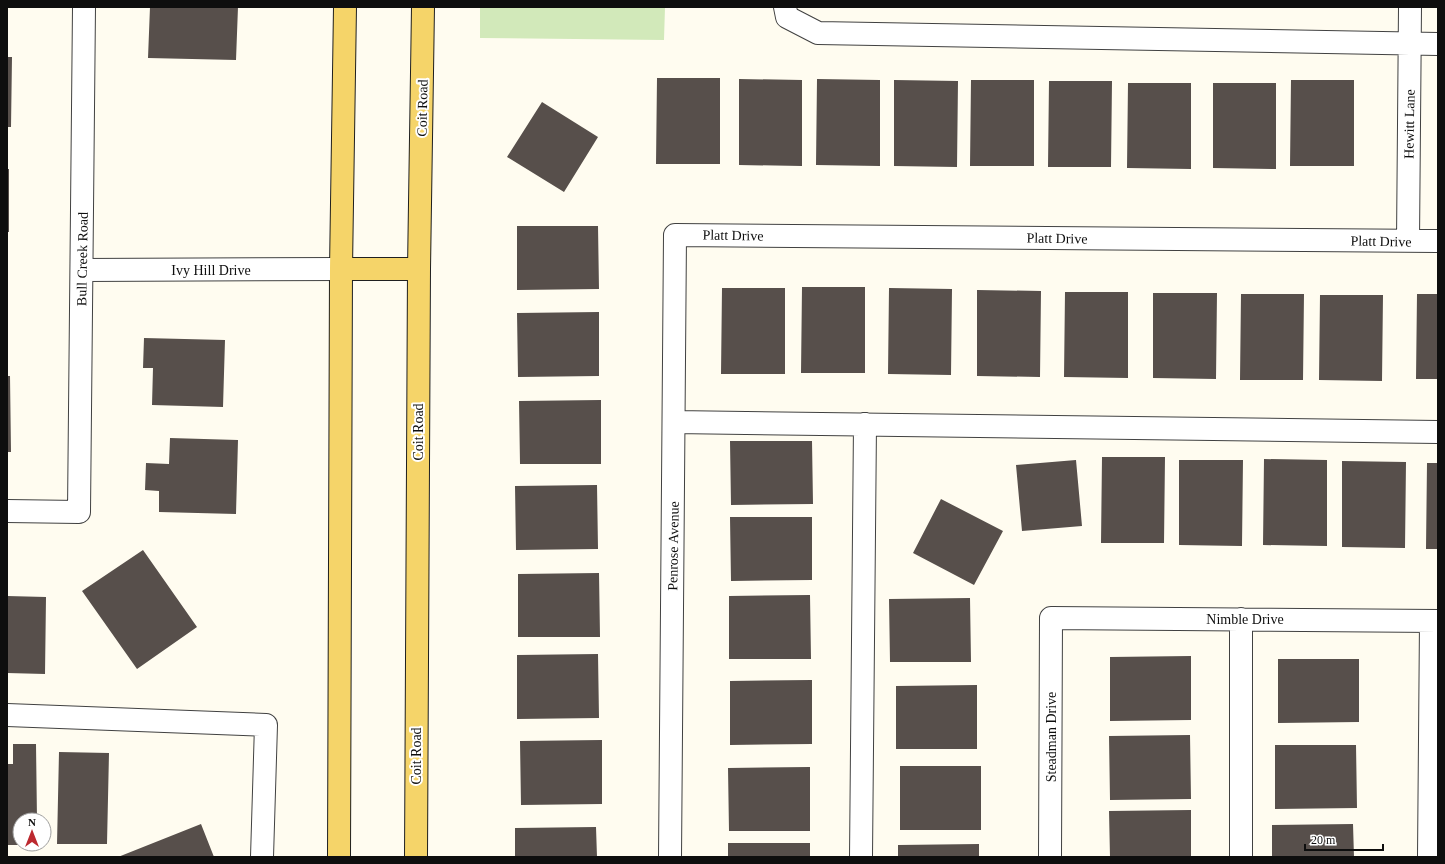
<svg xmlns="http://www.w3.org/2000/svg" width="1445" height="864" font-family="Georgia,serif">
<rect width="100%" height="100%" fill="#fffcf0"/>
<path fill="#d2e9ba" d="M480 7H665L664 40 480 38Z"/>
<path fill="#574f4b" d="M150 7H238L236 60 148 58Z
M7 57H12L11 127H7Z
M657 78H720V164H656Z
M739 79 802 80V166L739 165Z
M817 79 880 80V166L816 165Z
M894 80 958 81 957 167 894 166Z
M971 80H1034V166H970Z
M1291 80H1354V166H1290Z
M1049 81H1112L1111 167H1048Z
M1128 83H1191V169L1127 168Z
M1213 83H1276V169L1213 168Z
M542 102 598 137 564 192 507 157Z
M7 169H9V232H7Z
M517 226H598L599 289 517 290Z
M802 287H865V373H801Z
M722 288H785V374H721Z
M889 288 952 289 951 375 888 374Z
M977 290 1041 291 1040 377 977 376Z
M1065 292H1128V378L1064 377Z
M1153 293H1217L1216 379 1153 378Z
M1241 294H1304L1303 380H1240Z
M1417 294H1438V379H1416Z
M1320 295H1383L1382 381 1319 380Z
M599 312V376L518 377 517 313Z
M144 338 225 340 223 407 152 405 153 368H143Z
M7 376H10L11 452H7Z
M601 400V464H520L519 401Z
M170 438 238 440 236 514 159 512V491L145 490 146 463 169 464Z
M730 441H812L813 504 731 505Z
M1102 457H1165L1164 543H1101Z
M1264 459 1327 460V546L1263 545Z
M1076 460 1082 526 1022 531 1016 465Z
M1179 460H1243L1242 546 1179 545Z
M1342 461 1406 462 1405 548 1342 547Z
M1427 463H1438V549H1426Z
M597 485 598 549 516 550 515 486Z
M941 499 1003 531 974 585 913 553Z
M730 517H812V580L731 581Z
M143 550 197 627 137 669 82 591Z
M599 573 600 637H518V574Z
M810 595 811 659H729V596Z
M7 596 46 597 45 674 7 673Z
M970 598 971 662H890L889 599Z
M598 654 599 718 517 719V655Z
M1191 656V720L1110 721V657Z
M1278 659H1359V722L1278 723Z
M812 680V744L730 745V681Z
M977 685V749H896V686Z
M1190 735 1191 799 1110 800 1109 736Z
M602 740V804L521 805 520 741Z
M13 744H36L37 820H20V845H7V764H13Z
M1275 745H1356L1357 808 1275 809Z
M59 752 109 753 107 844H57Z
M900 766H981V830H900Z
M810 767V831H729L728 768Z
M1191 810V857H1110L1109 811Z
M201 824 214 857H118Z
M1353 824 1354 857H1272V825Z
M596 827 597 857H515V828Z
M728 843H810V857H728Z
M979 844V857H898V845Z"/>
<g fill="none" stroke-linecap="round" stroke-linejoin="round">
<g stroke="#414141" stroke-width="24">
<path id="minor" d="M785 7 787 17 818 33 1438 44
M1408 241 1410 7
M82 270 341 269
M674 422 1438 432
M7 511 79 512 84 7
M1241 619V857
M7 715 266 725 262 857
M670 857 675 235 1438 241
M861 857 865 424
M1050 857 1051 618 1438 621
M1429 857 1431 621"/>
</g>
<g stroke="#1f1f1f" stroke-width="24">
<path id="major" d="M341 269H419
M339 857 341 269 345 7
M416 857 419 269 423 7"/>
</g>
<use href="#minor" stroke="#fff" stroke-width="22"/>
<use href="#major" stroke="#f5d469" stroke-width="22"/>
</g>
<g text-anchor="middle" stroke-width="4" stroke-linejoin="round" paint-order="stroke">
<g font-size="14" fill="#0e0e0e" stroke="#fff">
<text transform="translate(422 108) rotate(-89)" y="5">Coit Road</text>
<text transform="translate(1409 124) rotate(-89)" y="5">Hewitt Lane</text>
<text transform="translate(733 235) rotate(1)" y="5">Platt Drive</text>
<text transform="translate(1057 238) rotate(1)" y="5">Platt Drive</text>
<text transform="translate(1381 241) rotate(1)" y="5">Platt Drive</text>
<text transform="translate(82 259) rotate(-89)" y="5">Bull Creek Road</text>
<text x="211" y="275">Ivy Hill Drive</text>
<text transform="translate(418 432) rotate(-90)" y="5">Coit Road</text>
<text transform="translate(673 546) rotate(-89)" y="5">Penrose Avenue</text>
<text x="1245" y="624">Nimble Drive</text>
<text transform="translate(1051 737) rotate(-90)" y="5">Steadman Drive</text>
<text transform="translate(416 756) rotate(-90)" y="5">Coit Road</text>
</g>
</g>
<rect width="1445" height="864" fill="none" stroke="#0e0e0e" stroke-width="16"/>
<g transform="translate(32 832)"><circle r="19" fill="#ffffff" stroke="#9f9f9f"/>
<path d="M0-3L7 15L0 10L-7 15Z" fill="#bc292f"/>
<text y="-6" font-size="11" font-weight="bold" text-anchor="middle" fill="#0e0e0e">N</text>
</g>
<path d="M1305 844v6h78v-6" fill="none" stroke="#0e0e0e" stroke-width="2"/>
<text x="1311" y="844" font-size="12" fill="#0e0e0e" stroke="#ffffff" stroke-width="3" paint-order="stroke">20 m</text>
</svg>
